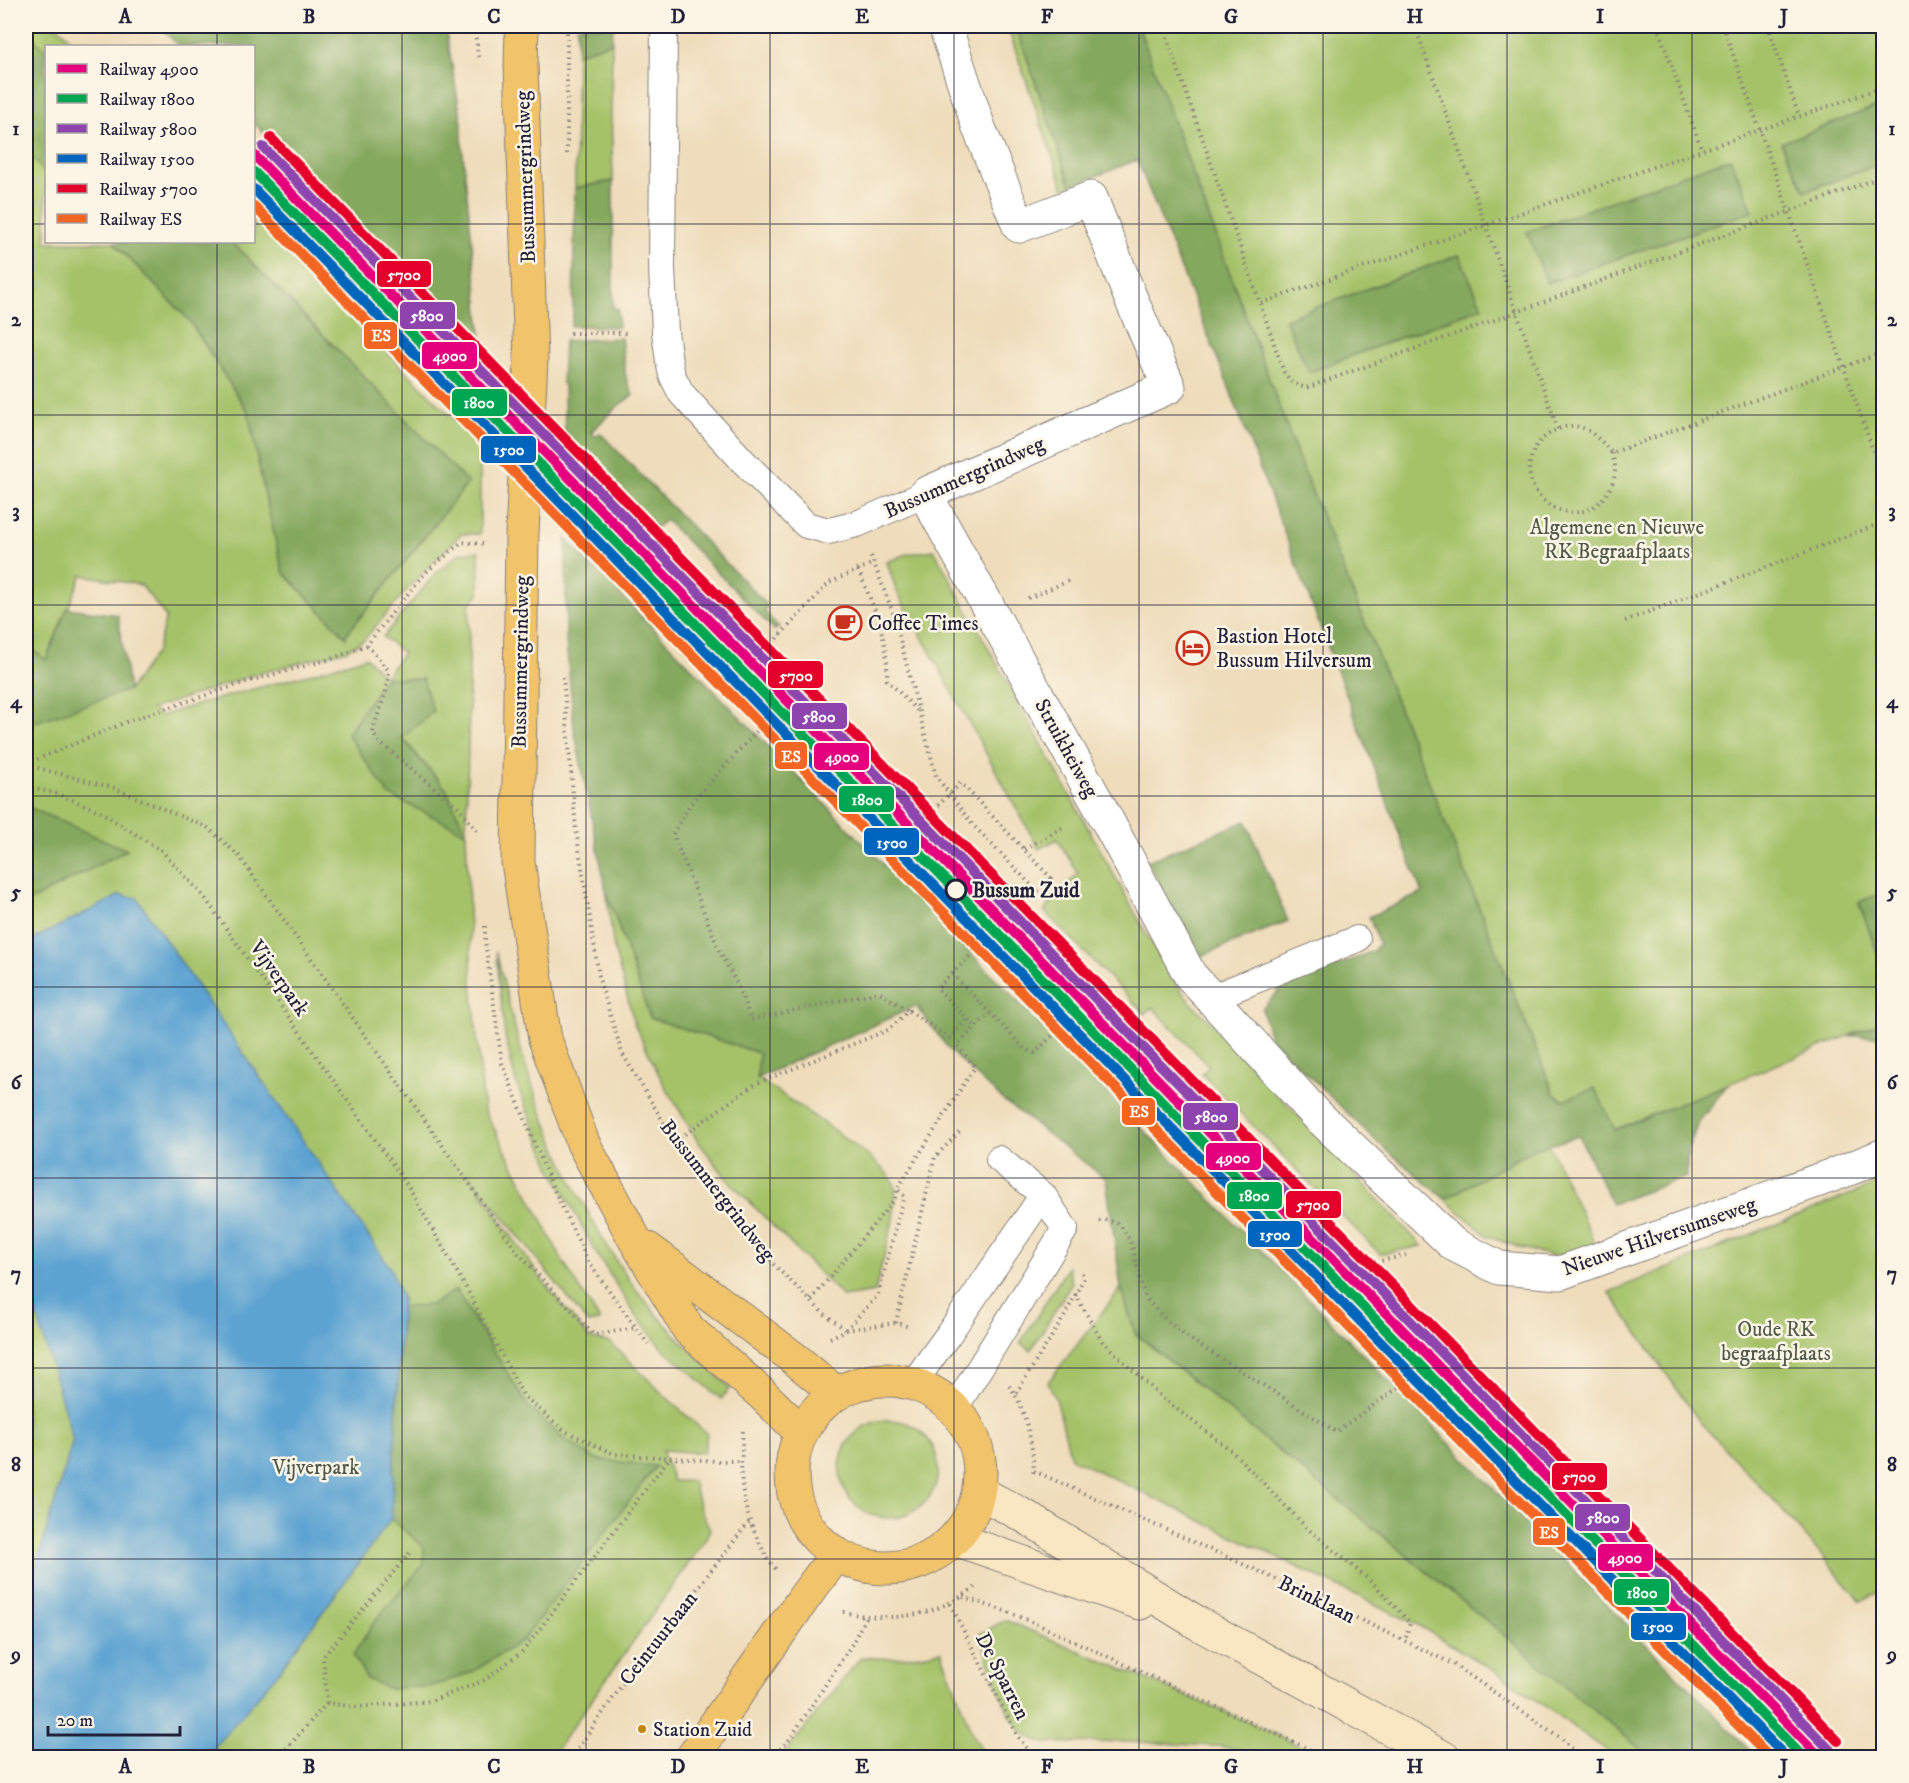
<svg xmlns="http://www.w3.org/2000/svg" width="1909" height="1783" font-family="'IM FELL DW Pica',serif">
<rect width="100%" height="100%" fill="#fcf5e5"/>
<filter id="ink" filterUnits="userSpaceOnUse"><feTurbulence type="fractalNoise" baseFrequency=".0167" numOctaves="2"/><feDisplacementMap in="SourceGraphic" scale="12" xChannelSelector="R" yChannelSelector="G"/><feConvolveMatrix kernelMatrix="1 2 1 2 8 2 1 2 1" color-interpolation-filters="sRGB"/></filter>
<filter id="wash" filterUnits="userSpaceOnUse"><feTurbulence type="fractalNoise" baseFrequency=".008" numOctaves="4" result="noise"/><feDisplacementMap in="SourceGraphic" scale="24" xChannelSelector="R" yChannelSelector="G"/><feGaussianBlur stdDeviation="1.35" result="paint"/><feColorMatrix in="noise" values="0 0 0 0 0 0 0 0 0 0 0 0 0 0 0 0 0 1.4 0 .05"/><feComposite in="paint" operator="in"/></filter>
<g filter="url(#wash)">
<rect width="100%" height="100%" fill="#eedcba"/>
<path fill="#a5c269" stroke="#647252" stroke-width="1.5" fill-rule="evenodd" d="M26 26H57L78 46H46V52L26 30Z
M1007 26H1016L1071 186 1064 189Z
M1138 26H1883V104L1782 143 1805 191 1883 163 1884 893 1859 903 1883 968V1022L1614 1130 1554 1094 1298 457ZM1730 158 1753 211 1547 283ZM1459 255 1482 307 1309 372 1285 319Z
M612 42 611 110 613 181 575 188 577 54Z
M26 151 46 173V242H113L189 320 248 412 265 495 283 572 345 636 346 640V635L468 483 232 242H254V220L480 445V534H461L412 584 364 640 347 650 250 676 152 709 160 716C228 694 298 679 366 657L385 677 403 653 383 637 435 574 460 553 479 551V594L469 605V705L466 833 472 983 484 1109 564 1263 600 1321 588 1323 468 1173 542 1280 589 1338 611 1343 666 1397 707 1434 704 1453 662 1450 673 1481H693L700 1509 710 1529 704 1542 551 1757H26V714L129 690 157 651 166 617 141 585 82 575 46 660 26 644ZM347 734 402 737 446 789Z
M934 550 1169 974 1185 996 1422 1246 1380 1254 1202 1074 1209 1066 1152 1007 1145 1014 1044 911 1078 873 1057 839 1039 849 896 590 887 562 907 554Z
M606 890 650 1018 759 1053 757 1078C780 1094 888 1162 894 1184 901 1208 880 1265 875 1292L843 1297 727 1179 697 1140 662 1081 635 1025 614 949Z
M496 951C506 990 514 1031 527 1070 550 1141 584 1212 625 1274 654 1317 693 1352 730 1388L721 1399 660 1346 632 1310 595 1251 551 1168 516 1083 505 1036Z
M1549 1145 1599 1252 1552 1256 1521 1248 1487 1236 1445 1199 1532 1150Z
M1883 1181V1590L1861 1601 1782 1510 1700 1422 1609 1292Z
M1068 1267 1072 1283 1031 1350 1020 1343Z
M1121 1288 1135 1333 1515 1644 1650 1757H1616L1501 1675 1418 1625 1071 1458 1057 1402 1048 1382Z
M840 1469a49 49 0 1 1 98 0a49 49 0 1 1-98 0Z
M1005 1620 1249 1722 1323 1757H1281L1218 1746 1137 1742 1044 1743C1035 1740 1026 1736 1020 1729 1004 1713 988 1657 980 1634Z
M941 1651 971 1731 984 1754 973 1758 782 1757 861 1657C888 1660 914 1657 941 1651Z"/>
<path fill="#84a85d" stroke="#53654c" stroke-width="1.5" d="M159 26H445L462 123V144L484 362 254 123V46H179Z
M577 26H613L612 42 577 54Z
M1016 26H1138L1298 457 1554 1094 1563 1100 1595 1088 1615 1130 1728 1084 1698 1123 1688 1149 1686 1177 1612 1204 1579 1136 1532 1150 1445 1199 1376 1141 1270 1038 1262 1009 1281 989 1373 951 1379 944 1369 917 1422 893 1228 385 1137 160 1071 186Z
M26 30 46 52V173L26 151Z
M1883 104V163L1805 191 1781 143Z
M1730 158 1753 211 1547 283 1527 232Z
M613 181V308L618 309V327L571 326 573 315 575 188Z
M113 242H232L468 483 345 636 283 572 265 495 248 412 189 320Z
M1459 255 1482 307 1309 372 1285 319Z
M621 338 626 378 633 395 618 406 591 432 596 436 600 433 768 606 764 611 779 627 774 630 666 520 656 528 565 437 564 385 562 383 564 341Z
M566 539 1756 1757H1650L1515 1644 1135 1333 1121 1288 1106 1179 1003 1100 951 1052 916 1006 757 1078 759 1053 650 1018 606 890 574 729 566 640Z
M67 608 118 615 129 690 33 723 26 720V644L46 660Z
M385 678 423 679 433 712 402 738 446 789 466 833 389 795 347 734Z
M26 806 127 850 26 903Z
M1246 821 1288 921 1201 956 1147 861Z
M1883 893H1884L1883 968 1859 902Z
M1883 1022V1037L1849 1036Z
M456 1290 528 1406 560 1436 595 1459 656 1466 523 1640 472 1672 433 1686 390 1689 367 1679 353 1655 377 1618 424 1564V1547L391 1519 401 1307 431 1305Z"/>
<path fill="#5ba3d2" stroke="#3e6286" stroke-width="1.5" d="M120 895 137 898 391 1269 402 1298 391 1519 277 1674 206 1757H26V1600L73 1440 26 1277V943Z"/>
</g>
<g filter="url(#ink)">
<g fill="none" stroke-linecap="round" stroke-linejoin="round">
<g stroke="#887f7a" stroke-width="28">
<path id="lane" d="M664 26 662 267 665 332 669 361 672 375 681 393 742 460 806 525 829 531 857 524 925 494
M1211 998 1357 939
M914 1382 948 1335 1043 1195
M955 1408 1065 1229 1043 1195 999 1159"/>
</g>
<g stroke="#887f7a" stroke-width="35">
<path id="street" d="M945 26 979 128 1019 226 1091 198 1129 294 1169 387 925 494 1100 807 1190 975 1316 1114 1453 1244 1499 1268 1560 1273 1844 1171 1884 1155"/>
</g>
<g stroke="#887f7a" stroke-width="35">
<path id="secondary" d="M979 1492 1026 1517 1199 1624 1444 1758
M955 1539 1140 1603"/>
</g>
<g stroke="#887f7a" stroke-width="35">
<path id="primary" d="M522 26 521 65 531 360 522 534 518 862 545 1039 583 1143 634 1238 689 1330 762 1394 800 1431
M648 1249 795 1359 836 1393
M792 1474a94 94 0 1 1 188 0a94 94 0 1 1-188 0Z
M692 1758 806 1595 836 1555"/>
</g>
<path stroke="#887f7a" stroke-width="4" stroke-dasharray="1.5 4.5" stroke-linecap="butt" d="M474 26 479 59
M1163 26 1284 372 1292 383 1306 388 1517 312 1884 176
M1415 26 1558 429
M1657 26 1702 150
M1723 26 1884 481
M1768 26 1799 116
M567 154V26
M1261 303 1884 87
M570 333H628
M1612 453C1613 459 1616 466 1615 471 1615 481 1610 489 1605 496 1575 536 1512 496 1534 450 1540 436 1564 422 1580 427 1593 431 1603 443 1612 453L1884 352
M871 556 893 613 936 776 972 824 1037 891
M858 570C874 606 889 640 887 680L917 710
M1028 598 1071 580
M1625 621 1884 522
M367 645 389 671C388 696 377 711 373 733L379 742 458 807 479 833
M764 652 829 583 873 563
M563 677 576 830 600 982 622 1053 675 1141 761 1252 822 1312 846 1330
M757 731 690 804 673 834 719 950 737 984 751 1020 879 992 909 1011
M26 764 131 720 249 681 331 659 367 645 384 623 425 573 462 542 483 544
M26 765 114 788 208 828 239 856 518 1253 594 1335 635 1328
M26 787 58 794 99 811 162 851 205 898 407 1185 465 1286 523 1395 563 1430 614 1454 717 1461H741
M925 818 961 783 1051 878 937 988 975 1027
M1024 849 1066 826
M485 926V941L502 1063 552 1186 589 1263 648 1344
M952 974 1025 1049 1035 1053 1053 1035
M675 1141 755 1084 888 1030 909 1011 950 1038 967 1019
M1099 1221C1140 1213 1133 1283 1149 1302 1174 1332 1204 1348 1236 1368 1270 1389 1303 1410 1336 1432L1399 1387
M1364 1265 1406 1255
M1075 1294 1102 1341 1160 1396 1233 1452 1307 1528 1374 1584 1410 1623 1405 1641
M811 1300 895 1199 897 1189
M896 1323 935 1157 961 1130
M846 1330 896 1323 910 1327
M830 1338 846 1330 878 1295 904 1196 897 1189 975 1067 957 1045 990 1013
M1009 1386C1024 1402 1036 1453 1033 1475
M1016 1393 1064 1317 1084 1278 1081 1270
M743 1431C740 1476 739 1501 759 1542 765 1553 768 1562 777 1570
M1034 1471 1254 1569 1453 1664 1561 1738 1582 1758
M963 1597 1008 1612 1050 1630 1328 1758
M950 1604 1018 1737 1035 1758
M843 1612C891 1623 936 1617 975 1587
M327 1703 323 1657 412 1550
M278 1758 327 1703 357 1707 431 1701 485 1680 523 1651 670 1457
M571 1758 625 1681 749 1522
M772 1758 790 1739 852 1644 866 1617
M1078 1758 1106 1755 1226 1758"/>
<use href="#lane" stroke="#fff" stroke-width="26"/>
<use href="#street" stroke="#fff" stroke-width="33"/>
<use href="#secondary" stroke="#f9e7c3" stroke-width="33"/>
<use href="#primary" stroke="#f1c36a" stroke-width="33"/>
<g stroke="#fcf5e5" stroke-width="15">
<path id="rail-1" d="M254 155 1821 1758"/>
</g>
<g stroke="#fcf5e5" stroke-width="15">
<path id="rail-2" d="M254 172 1804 1758"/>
</g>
<g stroke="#fcf5e5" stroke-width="15">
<path id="rail-3" d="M263 147 1830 1750"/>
</g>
<g stroke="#fcf5e5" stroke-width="15">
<path id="rail-4" d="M254 189 1787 1758"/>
</g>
<g stroke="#fcf5e5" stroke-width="15">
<path id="rail-5" d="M271 138 1838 1741"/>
</g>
<g stroke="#fcf5e5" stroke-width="15">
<path id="rail-6" d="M254 206 1770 1758"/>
</g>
<use href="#rail-1" stroke="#e5007d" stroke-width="10"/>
<use href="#rail-2" stroke="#00a651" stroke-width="10"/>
<use href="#rail-3" stroke="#8e44ad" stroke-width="10"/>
<use href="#rail-4" stroke="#0065bd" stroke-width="10"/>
<use href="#rail-5" stroke="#e4002b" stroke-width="10"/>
<use href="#rail-6" stroke="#f26522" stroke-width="10"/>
</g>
</g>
<path fill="none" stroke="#22223b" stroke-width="1.5" stroke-opacity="0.55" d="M217 26V46M402 26V1758M586 26V1758M770 26V1758M954 26V1758M1139 26V1758M1323 26V1758M1507 26V1758M1692 26V1758M26 224H46M254 224H1884M217 242V1758M26 415H1884M26 605H1884M26 796H1884M26 987H1884M26 1178H1884M26 1368H1884M26 1559H1884"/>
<defs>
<g id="cafe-ring" transform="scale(1.725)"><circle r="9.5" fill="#fcf5e5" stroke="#c8321e" stroke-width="1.5"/><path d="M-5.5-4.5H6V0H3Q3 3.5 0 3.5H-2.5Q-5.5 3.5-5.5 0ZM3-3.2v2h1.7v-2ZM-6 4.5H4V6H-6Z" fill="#c8321e"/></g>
<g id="hotel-ring" transform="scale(1.725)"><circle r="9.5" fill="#fcf5e5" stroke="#c8321e" stroke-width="1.5"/><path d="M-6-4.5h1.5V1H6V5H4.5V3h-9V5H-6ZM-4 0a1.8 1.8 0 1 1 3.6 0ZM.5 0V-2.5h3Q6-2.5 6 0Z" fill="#c8321e"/></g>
</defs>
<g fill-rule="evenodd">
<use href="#cafe-ring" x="845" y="623"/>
<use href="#hotel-ring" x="1193" y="648"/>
</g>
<circle fill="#fcf5e5" stroke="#22223b" stroke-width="3" cx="956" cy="890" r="10"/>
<circle fill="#c2850f" stroke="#fcf5e5" stroke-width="2" cx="642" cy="1729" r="5"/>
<g text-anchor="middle" stroke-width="5" stroke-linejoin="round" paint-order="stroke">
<g font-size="20" fill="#22223b" stroke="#fcf5e5" text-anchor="start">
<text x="653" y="1736">Station Zuid</text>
</g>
<g font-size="21" fill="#22223b" stroke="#fcf5e5">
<text transform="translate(525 177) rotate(-92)" y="7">Bussummergrindweg</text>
<text transform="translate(964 477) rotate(-24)" y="7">Bussummergrindweg</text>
<text transform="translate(520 662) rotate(-89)" y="7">Bussummergrindweg</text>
<text transform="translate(1067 748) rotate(61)" y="7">Struikheiweg</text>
<text transform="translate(280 978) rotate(55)" y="7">Vijverpark</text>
<text transform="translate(718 1190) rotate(52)" y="7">Bussummergrindweg</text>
<text transform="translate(1659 1236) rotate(-19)" y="7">Nieuwe Hilversumseweg</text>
<text transform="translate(1317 1599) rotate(26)" y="7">Brinklaan</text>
<text transform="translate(658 1638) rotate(-52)" y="7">Ceintuurbaan</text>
<text transform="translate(1003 1676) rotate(63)" y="7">De Sparren</text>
</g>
<g font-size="21" fill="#505a4b" stroke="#fcf5e5">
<text x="1617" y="534">Algemene en Nieuwe<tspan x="1617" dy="24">RK Begraafplaats</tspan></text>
<text x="1776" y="1336">Oude RK<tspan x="1776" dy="24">begraafplaats</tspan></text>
<text x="316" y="1474">Vijverpark</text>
</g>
<g font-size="21" fill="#22223b" stroke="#fcf5e5" text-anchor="start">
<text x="868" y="630">Coffee Times</text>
<text x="1216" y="643">Bastion Hotel<tspan x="1216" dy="24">Bussum Hilversum</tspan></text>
</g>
<g font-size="21" font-weight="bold" fill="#22223b" stroke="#fcf5e5" text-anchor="start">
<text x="972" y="897">Bussum Zuid</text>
</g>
</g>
<g stroke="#fcf5e5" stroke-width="2">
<rect x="376" y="260" width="56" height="28" rx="6" fill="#e4002b"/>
<rect x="399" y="301" width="57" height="29" rx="6" fill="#8e44ad"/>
<rect x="363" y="321" width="35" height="29" rx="6" fill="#f26522"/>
<rect x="421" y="341" width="57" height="29" rx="6" fill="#e5007d"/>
<rect x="451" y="388" width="57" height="29" rx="6" fill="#00a651"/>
<rect x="480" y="435" width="57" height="29" rx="6" fill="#0065bd"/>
<rect x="767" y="660" width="57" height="29" rx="6" fill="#e4002b"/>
<rect x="791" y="702" width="57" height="28" rx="6" fill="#8e44ad"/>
<rect x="774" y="741" width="34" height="29" rx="6" fill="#f26522"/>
<rect x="813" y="742" width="57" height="29" rx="6" fill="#e5007d"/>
<rect x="838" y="785" width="57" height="28" rx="6" fill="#00a651"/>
<rect x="863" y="827" width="57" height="29" rx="6" fill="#0065bd"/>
<rect x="1121" y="1097" width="35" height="29" rx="6" fill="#f26522"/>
<rect x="1182" y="1102" width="57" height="29" rx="6" fill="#8e44ad"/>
<rect x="1205" y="1142" width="57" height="29" rx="6" fill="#e5007d"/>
<rect x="1226" y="1181" width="57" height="29" rx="6" fill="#00a651"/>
<rect x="1285" y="1190" width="57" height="29" rx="6" fill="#e4002b"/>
<rect x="1247" y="1220" width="56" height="28" rx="6" fill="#0065bd"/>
<rect x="1551" y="1462" width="57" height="29" rx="6" fill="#e4002b"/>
<rect x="1574" y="1503" width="57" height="29" rx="6" fill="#8e44ad"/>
<rect x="1532" y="1517" width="34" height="29" rx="6" fill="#f26522"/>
<rect x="1597" y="1543" width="57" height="29" rx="6" fill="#e5007d"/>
<rect x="1613" y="1578" width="57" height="28" rx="6" fill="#00a651"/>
<rect x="1630" y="1612" width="57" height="29" rx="6" fill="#0065bd"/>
</g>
<g font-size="16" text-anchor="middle" font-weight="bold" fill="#fff">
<text x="404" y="280">5700</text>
<text x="427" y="321">5800</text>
<text x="381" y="341">ES</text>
<text x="450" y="361">4900</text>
<text x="479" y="408">1800</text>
<text x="509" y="455">1500</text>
<text x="796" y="681">5700</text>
<text x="819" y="722">5800</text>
<text x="791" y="762">ES</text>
<text x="842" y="762">4900</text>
<text x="867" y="805">1800</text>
<text x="892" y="848">1500</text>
<text x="1139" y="1117">ES</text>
<text x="1211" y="1122">5800</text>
<text x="1233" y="1163">4900</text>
<text x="1254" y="1201">1800</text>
<text x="1313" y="1210">5700</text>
<text x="1275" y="1240">1500</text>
<text x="1579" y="1482">5700</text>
<text x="1603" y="1523">5800</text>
<text x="1549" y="1538">ES</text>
<text x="1625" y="1563">4900</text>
<text x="1642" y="1598">1800</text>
<text x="1658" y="1632">1500</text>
</g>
<rect width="1909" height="1783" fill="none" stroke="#fcf5e5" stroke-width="66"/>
<rect x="45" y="45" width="210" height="198" fill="#fcf5e5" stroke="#a5a1a1" stroke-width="1.5"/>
<rect x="57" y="64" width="30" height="9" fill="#e5007d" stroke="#a5a1a1" stroke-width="1.5"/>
<text x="99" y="75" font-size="18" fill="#22223b">Railway 4900</text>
<rect x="57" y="94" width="30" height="9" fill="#00a651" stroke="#a5a1a1" stroke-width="1.5"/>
<text x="99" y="105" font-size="18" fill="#22223b">Railway 1800</text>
<rect x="57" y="124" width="30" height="9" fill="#8e44ad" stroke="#a5a1a1" stroke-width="1.5"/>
<text x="99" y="135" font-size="18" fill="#22223b">Railway 5800</text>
<rect x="57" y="154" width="30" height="9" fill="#0065bd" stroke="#a5a1a1" stroke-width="1.5"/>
<text x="99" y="165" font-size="18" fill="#22223b">Railway 1500</text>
<rect x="57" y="184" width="30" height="9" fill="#e4002b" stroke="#a5a1a1" stroke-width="1.5"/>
<text x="99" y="195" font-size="18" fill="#22223b">Railway 5700</text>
<rect x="57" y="214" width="30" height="9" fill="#f26522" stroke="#a5a1a1" stroke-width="1.5"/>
<text x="99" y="225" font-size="18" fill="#22223b">Railway ES</text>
<path d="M48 1726v9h132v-9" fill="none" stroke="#22223b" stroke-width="3"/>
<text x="57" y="1726" font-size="18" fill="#22223b" stroke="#fcf5e5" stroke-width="4.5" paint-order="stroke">20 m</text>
<rect x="33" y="33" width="1843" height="1717" fill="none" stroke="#22223b" stroke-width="2"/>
<g font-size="20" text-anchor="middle" font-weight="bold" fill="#22223b">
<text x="125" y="23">A</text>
<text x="309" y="23">B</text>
<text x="494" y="23">C</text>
<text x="678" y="23">D</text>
<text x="862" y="23">E</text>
<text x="1047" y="23">F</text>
<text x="1231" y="23">G</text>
<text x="1415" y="23">H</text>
<text x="1600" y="23">I</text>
<text x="1784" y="23">J</text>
<text x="16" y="135">1</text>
<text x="1892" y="135">1</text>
<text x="16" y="326">2</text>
<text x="1892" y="326">2</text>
<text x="16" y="517">3</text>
<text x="1892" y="517">3</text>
<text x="16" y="708">4</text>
<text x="1892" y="708">4</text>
<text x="16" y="898">5</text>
<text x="1892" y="898">5</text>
<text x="16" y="1089">6</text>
<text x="1892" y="1089">6</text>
<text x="16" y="1280">7</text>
<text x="1892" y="1280">7</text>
<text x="16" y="1471">8</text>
<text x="1892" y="1471">8</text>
<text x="16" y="1661">9</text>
<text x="1892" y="1661">9</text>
<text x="125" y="1773">A</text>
<text x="309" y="1773">B</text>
<text x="494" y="1773">C</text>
<text x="678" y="1773">D</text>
<text x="862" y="1773">E</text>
<text x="1047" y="1773">F</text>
<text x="1231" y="1773">G</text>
<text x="1415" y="1773">H</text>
<text x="1600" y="1773">I</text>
<text x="1784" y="1773">J</text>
</g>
</svg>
